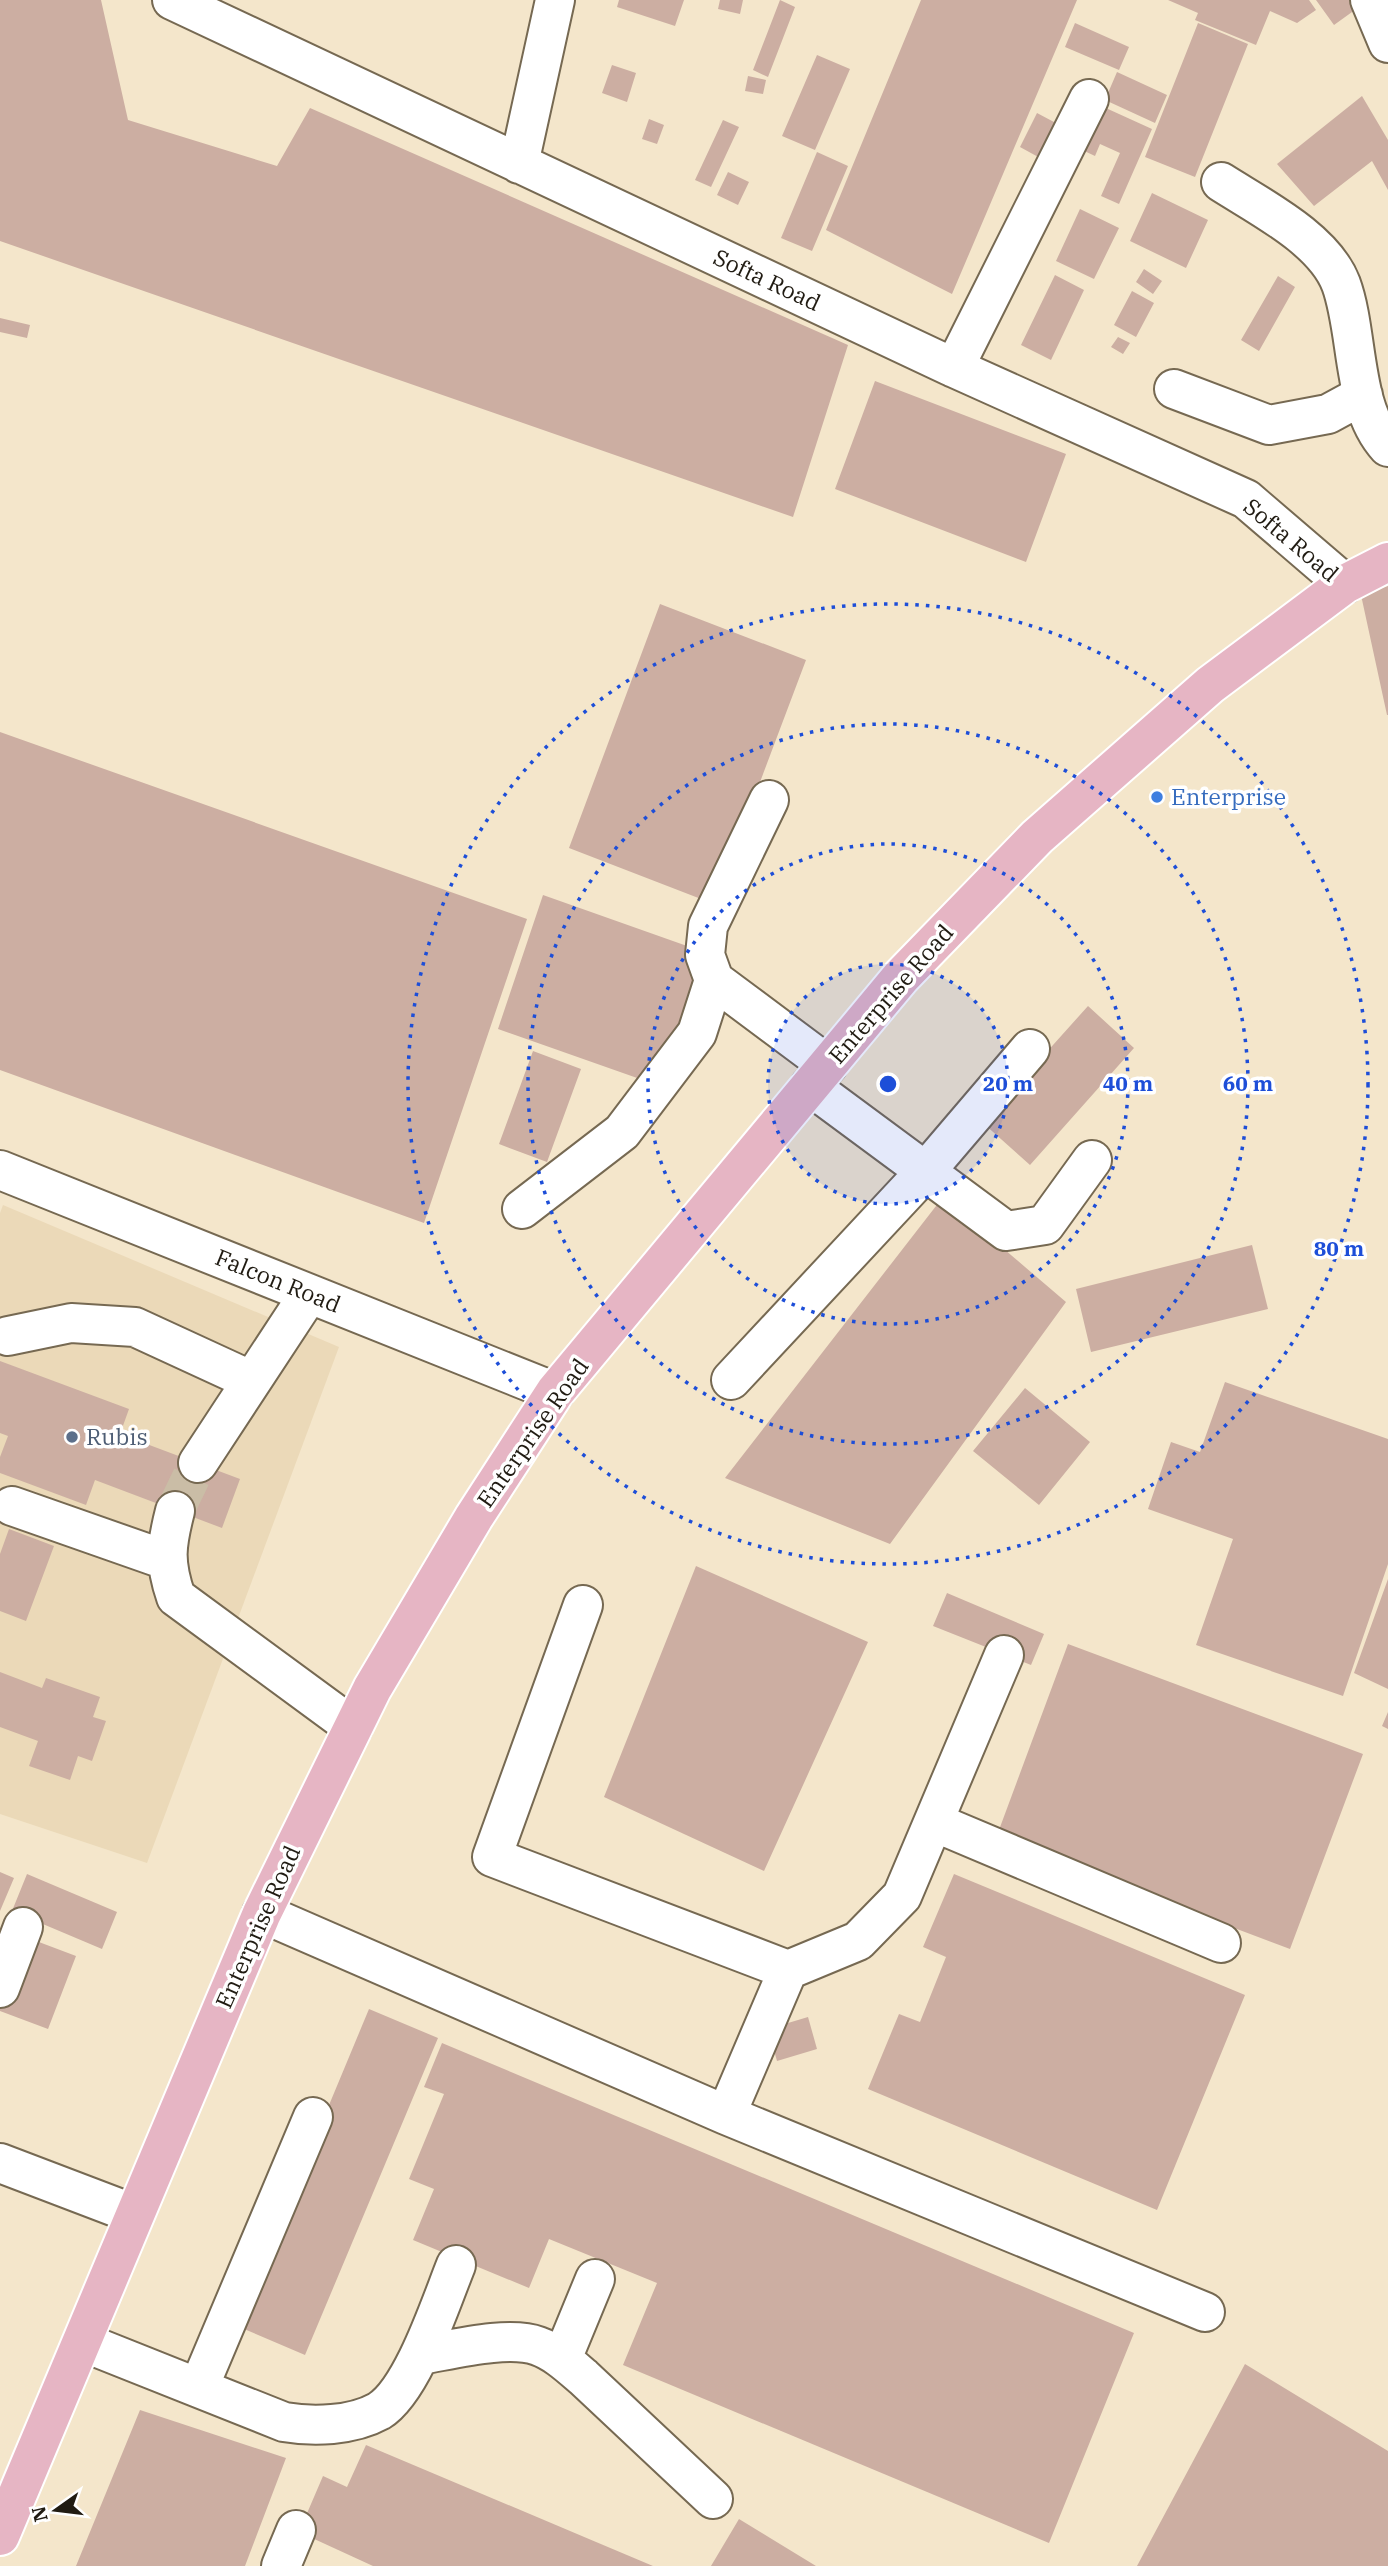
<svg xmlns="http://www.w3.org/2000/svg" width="1388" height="2566" font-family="'IBM Plex Serif',serif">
<rect width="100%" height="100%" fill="#f4e6cb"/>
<path fill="#ebd9b8" d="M3 1205 339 1347 147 1863 0 1814V1213Z"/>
<path fill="#ccaea2" d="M0 0H101L128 120 277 166 310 108 848 345 793 517 0 241Z
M619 0H684L675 26 617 7Z
M720 0H743L740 14 718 9Z
M780 0 795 7 768 77 753 70Z
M921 0H1077L952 294 826 230Z
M1168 0H1309L1316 10 1297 23 1270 11 1256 45 1195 20 1198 13Z
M1316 0H1354L1359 7 1334 25Z
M1075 23 1129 47 1119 70 1065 47Z
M1198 23 1248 44 1195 177 1145 157Z
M817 55 850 69 815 150 782 136Z
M612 65 636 73 627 102 602 93Z
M1117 72 1167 95 1155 123 1105 100Z
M748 76 766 80 763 94 745 91Z
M1362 96 1388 140V190L1372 161 1314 206 1277 164Z
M1097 104 1152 129 1119 204 1101 196 1120 153 1100 144 1095 156 1078 148Z
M1037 113 1069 130 1051 164 1020 147Z
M649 119 664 125 657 144 642 139Z
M723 120 739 127 711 187 695 180Z
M817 152 848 166 812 251 781 238Z
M728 172 749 182 738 205 717 195Z
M1152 193 1208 220 1186 268 1130 241Z
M1080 209 1119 228 1094 279 1056 261Z
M1144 269 1162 281 1153 294 1136 282Z
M1055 275 1084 290 1051 360 1021 345Z
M1278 276 1295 287 1259 351 1241 340Z
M1132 291 1154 303 1136 337 1114 325Z
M0 318 30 325 27 338 0 332Z
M1118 337 1130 343 1123 354 1111 347Z
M875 381 1066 454 1026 562 835 489Z
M1388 586V715H1387L1361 595Z
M660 604 806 660 714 904 569 848Z
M0 732 527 919 424 1223 0 1070Z
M543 895 704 952 657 1085 498 1029Z
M1088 1006 1134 1048 1030 1165 983 1123Z
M533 1051 581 1069 547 1162 499 1144Z
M943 1197 1066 1302 890 1544 725 1478Z
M1252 1245 1268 1309 1091 1352 1076 1289Z
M0 1361 129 1409 120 1434 240 1479 222 1528 95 1480 86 1505 0 1473V1457L8 1436 0 1433Z
M1225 1382 1388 1439V1564L1343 1696 1196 1645 1233 1539 1148 1509 1171 1442 1200 1452Z
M1025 1388 1090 1442 1039 1505 973 1451Z
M9 1529 54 1546 26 1621 0 1611V1554Z
M696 1566 868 1642 764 1871 604 1797Z
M1388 1579V1689L1354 1673Z
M947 1593 1044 1634 1031 1665 933 1626Z
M1068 1644 1363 1754 1290 1949 996 1838Z
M0 1672 42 1688 46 1678 100 1697 93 1717 106 1721 92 1761 78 1756 70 1780 29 1766 38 1741 0 1727Z
M1388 1712V1729L1382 1726Z
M0 1872 14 1878 0 1911Z
M27 1874 117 1912 102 1949 12 1911Z
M954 1874 1245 1995 1157 2210 868 2089 899 2014 920 2022 946 1957 923 1947Z
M23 1936 76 1956 48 2029 0 2011V1996Z
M369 2009 438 2038 305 2355 237 2326Z
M808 2017 817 2049 777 2061 768 2029Z
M442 2043 1134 2333 1049 2543 623 2365 657 2283 549 2239 529 2288 413 2240 434 2189 409 2179 444 2094 424 2087Z
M1245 2364 1388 2451V2566H1137Z
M140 2410 286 2458 245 2566H76Z
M366 2445 653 2566H373L299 2532 323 2476 347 2487Z
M739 2519 816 2566H711Z"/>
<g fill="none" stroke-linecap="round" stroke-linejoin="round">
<path stroke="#cabda6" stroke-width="38" stroke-dasharray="38 19" stroke-linecap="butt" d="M175 1511 198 1463"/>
<g stroke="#766952" stroke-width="42">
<path id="minor" d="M172 0 950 366 1246 499 1345 584
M1370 0 1388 43
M519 164 555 0
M1221 182C1260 207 1324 239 1341 284 1359 333 1351 407 1388 447
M954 368 1089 99
M1174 389 1269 425 1328 414 1363 395
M769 800 708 926 705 955 714 980 828 1065
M810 1086 1006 1231 1045 1225 1092 1160
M0 1170 555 1392
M522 1209 622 1132 697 1033 714 980
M8 1336 71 1323 135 1327 250 1380
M731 1380 925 1172 1030 1049
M198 1463 309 1294
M12 1506 166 1560
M175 1511C166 1546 164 1562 176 1597L353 1727
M583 1605 492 1857 788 1970
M934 1822 1221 1943
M262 1913 726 2115 1205 2312
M0 1988 23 1927
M726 2115 788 1970 858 1941 902 1896 1004 1655
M0 2163 134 2214
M83 2342 284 2422C313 2427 352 2426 379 2411 413 2390 441 2302 456 2265
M420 2355C451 2350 508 2335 538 2346 555 2352 569 2365 583 2377L713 2499
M562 2359 595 2279
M199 2387 313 2117
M281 2566 296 2530"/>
</g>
<g stroke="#fff" stroke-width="42">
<path id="major" d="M0 2536 262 1913 372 1689 474 1517 555 1392 901 977 1037 837 1210 685 1345 584 1388 562"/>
</g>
<use href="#minor" stroke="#fff" stroke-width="38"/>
<use href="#major" stroke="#e6b5c4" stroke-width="38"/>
</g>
<circle cx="888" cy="1084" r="120" fill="#1d4ed8" fill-opacity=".12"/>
<g fill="none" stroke="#1d4ed8" stroke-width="3.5" stroke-dasharray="3.5 7">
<circle cx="888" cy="1084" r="120"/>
<circle cx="888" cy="1084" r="240"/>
<circle cx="888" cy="1084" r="360"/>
<circle cx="888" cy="1084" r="480"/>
</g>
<circle fill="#3f7fe0" stroke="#fff" stroke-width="2.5" cx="1157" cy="797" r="7"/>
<circle fill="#5c6f8a" stroke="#fff" stroke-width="2.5" cx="72" cy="1437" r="7"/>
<g text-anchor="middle" stroke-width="7" stroke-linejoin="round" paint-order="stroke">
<g font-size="23" fill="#201b12" stroke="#fff">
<text transform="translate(767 280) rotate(25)" y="8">Softa Road</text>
<text transform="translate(1291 540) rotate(40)" y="8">Softa Road</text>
<text transform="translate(891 994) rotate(-49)" y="8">Enterprise Road</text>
<text transform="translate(278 1281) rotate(22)" y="8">Falcon Road</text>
<text transform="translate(533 1433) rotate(-55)" y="8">Enterprise Road</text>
<text transform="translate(258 1927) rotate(-66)" y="8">Enterprise Road</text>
</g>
<g font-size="23" fill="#366cbe" stroke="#fff" text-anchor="start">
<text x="1171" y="805">Enterprise</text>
</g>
<g font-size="23" fill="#4e5e75" stroke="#fff" text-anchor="start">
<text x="86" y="1445">Rubis</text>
</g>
</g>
<circle cx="888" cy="1084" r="10" fill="#1d4ed8" stroke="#fff" stroke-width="3.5"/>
<g font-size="21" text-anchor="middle" font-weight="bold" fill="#1d4ed8" stroke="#fff" stroke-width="7" stroke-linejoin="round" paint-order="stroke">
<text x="1008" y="1091">20 m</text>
<text x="1128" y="1091">40 m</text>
<text x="1248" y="1091">60 m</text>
<text x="1339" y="1256">80 m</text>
</g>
<g transform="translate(56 2510) rotate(256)" stroke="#ffffff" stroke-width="5" paint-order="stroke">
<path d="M0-5L12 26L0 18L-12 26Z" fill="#201b12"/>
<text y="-10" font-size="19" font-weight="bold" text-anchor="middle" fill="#201b12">N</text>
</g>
</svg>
